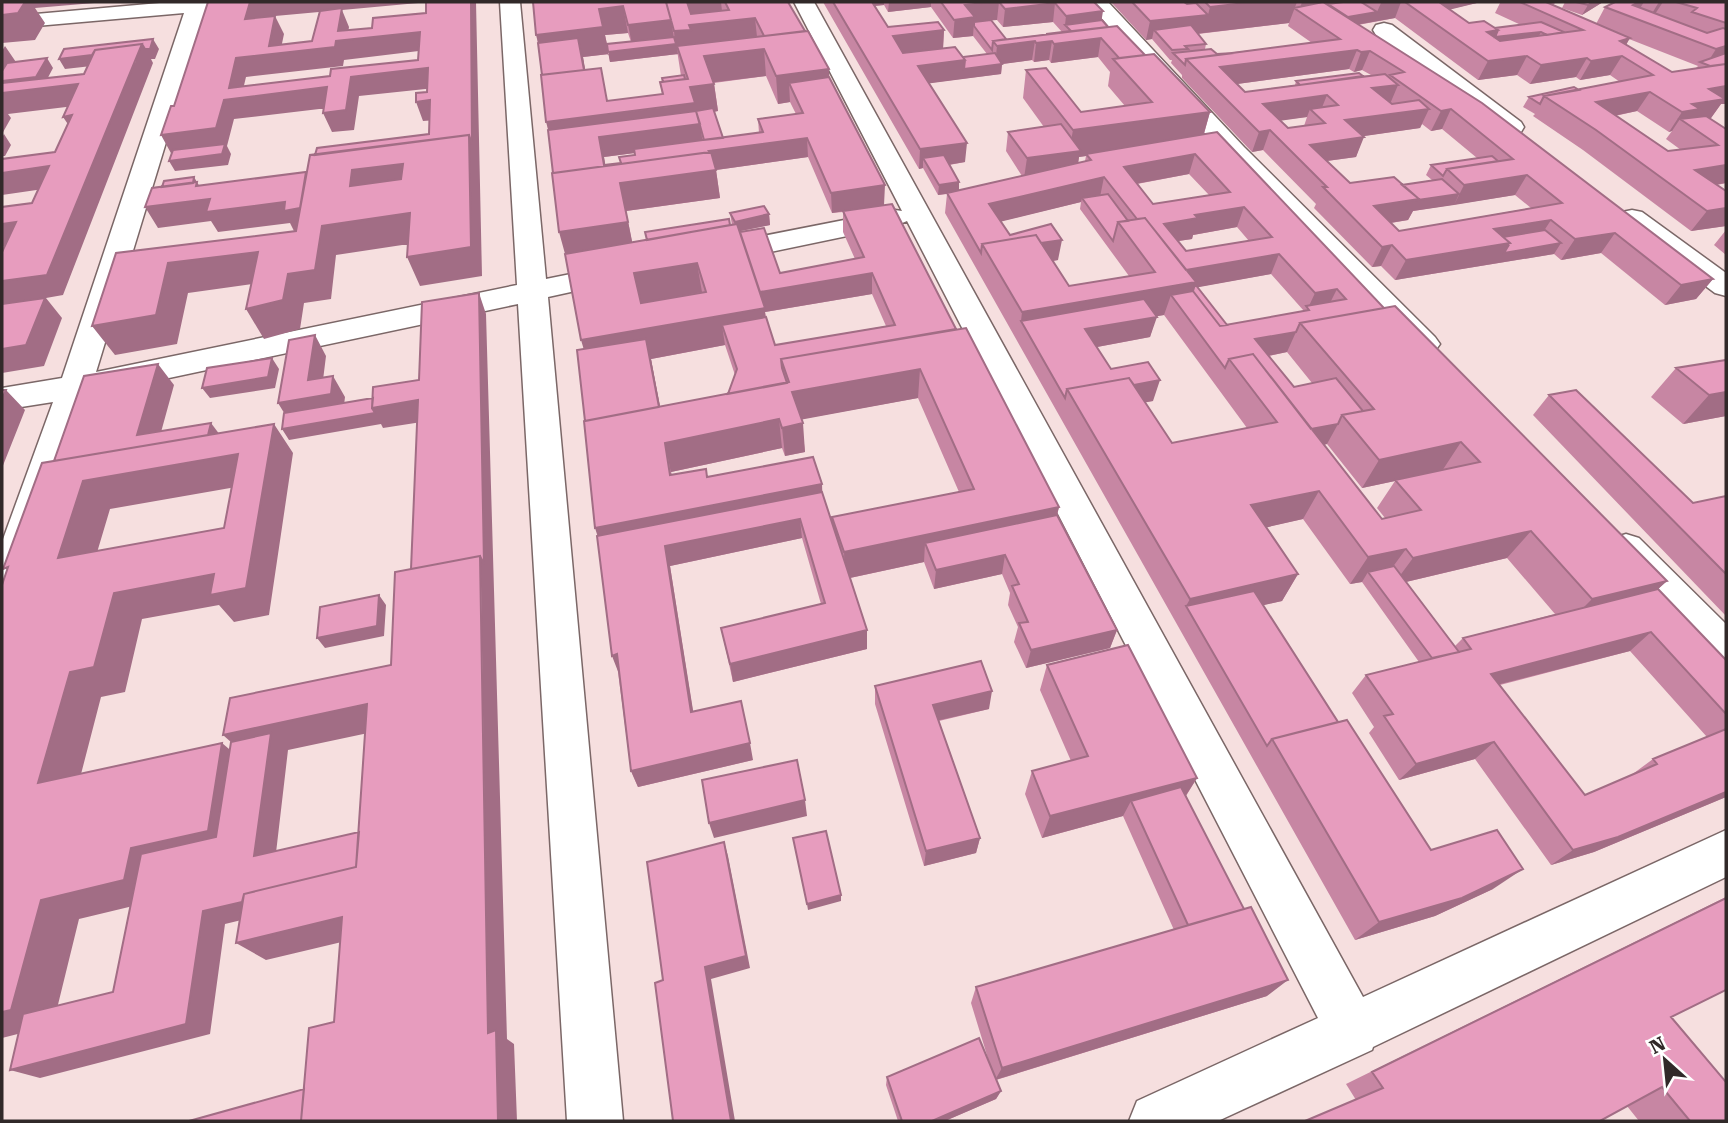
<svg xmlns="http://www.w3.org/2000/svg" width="1728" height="1123" font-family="'Roboto Serif',serif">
<rect width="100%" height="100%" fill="#f6dfdf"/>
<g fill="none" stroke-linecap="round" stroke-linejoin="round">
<g stroke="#7b6767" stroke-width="3">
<path id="minor" d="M171 2H249L246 6 206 11 96 372 517 285 500 2H520L546 279 620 264 630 267 635 273 630 279 548 297 623 1121H567L518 304 89 395 22 596 16 607 2 612V542L53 402 2 410V388L62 378 184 13 2 29V17Z
M794 2H814L1363 997 1726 830V877L1373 1047 1372 1050 1218 1121H1129L1137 1101 1318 1018 907 221 895 226 717 263 707 260 703 254 707 248 717 245 895 210 902 211Z
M1087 2H1108L1244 147 1435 337 1440 344 1435 351 1424 354 1413 351 1226 157Z
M1384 23 1392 25 1521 122 1524 127 1521 132 1512 134 1503 132 1376 35 1373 30 1376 25Z
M1632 210 1642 212 1726 273V296L1715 293 1622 224 1618 218 1622 212Z
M1626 534 1639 538 1726 624V668L1711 663 1613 560 1607 549 1613 538Z"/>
</g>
<use href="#minor" fill="#fff" fill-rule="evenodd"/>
</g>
<path fill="#c786a3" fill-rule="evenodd" d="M533 2H788L829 77 884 205 1059 507 1057 515 1117 630 1110 648 1026 668 1014 642 1018 627 1008 605 1010 593 1002 574 934 589 924 562 850 578 867 649 733 682 721 628 821 604 802 538 670 566 693 712 753 760 638 787 631 771 585 421 584 349 553 173ZM628 33 631 42 607 44 605 35ZM757 37 693 45 692 44ZM607 45 610 62 678 54 677 50 681 76 660 82 662 94 608 101 585 70 583 57 609 54ZM766 76 778 104 790 102 796 114 758 119 759 133 723 138 714 112 718 111 714 83ZM635 153V155L621 163 605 165 604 157ZM808 157 832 213 843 212V232L855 259 780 273 740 231 770 225 769 214 730 213 732 225 632 242 626 211 720 198 716 170ZM872 294 886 326 775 345 766 317 765 312ZM725 345 735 375 728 394 660 407 651 359ZM918 398 959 492 832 517 833 524 822 492V484L672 475 671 472 782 448 785 456 805 452 801 419Z
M823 2H1094L1102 20 1108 27 1145 55 1210 112 1204 134 1667 581 1658 589 1726 660V797L1594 852 1551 865 1475 759 1399 780 1369 733 1374 727 1352 693 1366 675 1419 662 1362 582 1350 584 1303 519 1266 527 1298 574 1282 601 1263 605 1338 722 1431 850 1493 889 1435 916 1355 940 945 213 947 194 938 195 923 168 919 169ZM884 5 888 12 931 7 953 38 973 36 987 54 963 57 943 48 944 30 888 27 874 6ZM991 20H997L1003 27 1053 22 1062 32 1006 39ZM1098 57 1110 72 1108 86 1125 106 1081 112 1026 70 1023 98 1044 127 1008 132 1006 151 1022 176 959 190V182L949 165 965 162 929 83 1001 74 1002 64 1032 60 1034 62 1049 60 1051 63ZM1086 156 1085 161 1078 163 1079 157ZM1189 174 1209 195 1153 204 1137 184ZM1081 202 1080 209 1129 276 1069 286 1053 261 1058 260 1010 235 1001 221ZM1237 227 1249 241 1186 251 1178 241 1192 239 1193 235ZM1271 274 1304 311 1227 325 1197 287ZM1164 315 1247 428 1172 443 1145 402 1153 401 1111 369 1097 347 1150 337 1156 316ZM1287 352 1312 383 1294 387 1269 356ZM1327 444 1362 488 1395 481 1377 508 1385 518 1382 519 1324 445ZM1507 558 1555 614 1463 638 1455 646 1406 582ZM1630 651 1707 737 1653 759 1630 776 1585 795 1500 685Z
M1111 2H1481L1450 9 1469 23 1494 28 1521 25 1495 13 1500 3 1497 2H1556L1553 5 1596 24 1605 7 1613 3 1611 2H1726V104H1721L1711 118 1710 119 1726 129V183L1717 185 1726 191V226L1691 231 1583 150 1533 116 1535 114 1523 107 1529 97 1579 90 1620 82 1610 75 1580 80 1576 77 1530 84 1517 75 1478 80 1395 18 1358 25 1713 279 1696 299 1665 305 1601 253 1561 260 1554 254 1395 280 1381 266 1372 267 1314 208 1316 204 1263 150 1252 152 1182 78V75L1171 63 1172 60H1170L1152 39 1146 40ZM1289 23 1288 26 1312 43 1217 54 1205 49 1206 44 1198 34ZM1629 39 1698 66 1696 68 1672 72 1626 45ZM1349 69 1354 72 1362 70 1371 75 1296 81 1295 85 1245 92 1237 84ZM1637 111 1669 132 1672 131 1666 139 1681 150 1668 151 1615 116ZM1307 117 1304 126 1288 128 1280 120ZM1422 124 1431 131 1442 129 1477 158 1431 165 1426 175 1432 180 1402 185 1350 183 1327 161 1356 157 1363 136 1420 128ZM1515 195 1531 208 1399 231 1391 223 1408 220 1413 211Z
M1565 2H1603L1582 15 1562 8Z
M1726 230V255L1714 245Z
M1726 360V416L1683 424 1651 397 1676 368Z
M1549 395 1693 503 1726 496V616L1533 415Z
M1047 665 1197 778 1186 796 1267 996 996 1080 1001 1091 996 1099 945 1121H898L886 1085 887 1077 990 1065 971 1003 976 987 1174 930 1123 816 1042 838 1025 794 1032 771 1071 761 1040 690Z
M875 686 989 709 939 721 980 838 976 853 924 866 875 704Z
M1726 897V990L1671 1017 1726 1121H1639L1627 1106 1356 1100 1346 1084Z"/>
<path fill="#a26d85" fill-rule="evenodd" d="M2 2H106L35 8 45 23 35 40 2 43Z
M250 2H429L342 10 349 27 347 40 420 32 427 50 344 60 343 66 246 77 241 98 327 87 336 107 234 119 227 146 231 154 228 165 175 171 169 161 172 155 161 135 224 100 229 88 236 58 269 46 245 19ZM341 10 338 31 280 53 284 34 275 16Z
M471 2H476L482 276 420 286 407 257 414 192 365 199 314 164 469 144Z
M686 2H721L722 11 688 14Z
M864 2H884V5L864 7Z
M889 2H931V7L888 12Z
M999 2 997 20 974 22 973 36 953 38 956 3Z
M1187 2H1196L1192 16 1208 15 1210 7 1254 2H1297L1289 23 1161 38 1154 30 1152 39 1146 40 1150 21 1183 17Z
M1302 2H1347L1299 11Z
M1390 2H1401L1395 18 1344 27 1348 17 1377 12 1381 3Z
M1430 2H1481L1424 16Z
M1593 2H1603L1582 15 1588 5Z
M1639 2H1644L1635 16 1633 5Z
M1659 2H1663L1653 17 1648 20Z
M1055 3 1053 22 1003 27 1005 9Z
M623 6 628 33 605 35 609 54 583 57 590 97 543 62 536 35 599 9Z
M1103 11 1100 30 1071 31 1065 25 1066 16Z
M755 18 757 37 692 44 693 48 677 46 678 54 610 62 608 52 633 49 628 25 671 20 675 44 674 31 689 25Z
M944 30 943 49 893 55V36Z
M1498 30 1541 32 1536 41 1489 47 1487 32Z
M1116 35 1101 38 1098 57 1051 63 1054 44Z
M1630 38 1619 57 1622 56 1610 75 1580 80 1591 61 1620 41Z
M153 39 159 49 155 59H151L153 63 63 295 46 298 62 318 44 366 2 373V281L136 61 65 69 59 59 142 44Z
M1035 41 1032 60 995 65 997 46Z
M1052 41 1049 60 1034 62 1036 43Z
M5 46 18 65 47 58 53 68 43 87 2 93V51Z
M1726 46V60L1706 65 1716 49Z
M764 49 766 76 708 83 704 56Z
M1357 50 1349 69 1215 87 1194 67Z
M1370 51 1362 70 1354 72 1361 52Z
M1527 56 1517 75 1478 80 1488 61Z
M1587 58 1576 77 1530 84 1541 65Z
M965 60 1002 64 1001 74 917 85 918 66Z
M428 68 435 88 359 96 354 130 332 132 323 113 351 77Z
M601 68 610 114 669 107 668 99 690 97 691 104H692L690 87 714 84 718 111 697 114 698 125 700 124 703 144 604 157 607 175 710 161 709 152 706 153 705 143 724 140 725 149 807 138 808 157 716 170 720 198 626 211 634 251 567 261 559 232 628 222 622 193 560 202 554 182 606 175 600 144 554 150 546 122 610 114Z
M829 69 830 97 789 83 790 102 778 104 776 76Z
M78 84 91 104 8 114 11 118 2 134V93Z
M1398 85 1390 104 1372 88Z
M1726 86V104H1721L1711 118 1691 122 1680 119 1672 131 1669 132 1682 112 1709 89Z
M1650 92 1637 111 1584 122 1596 102Z
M1327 95 1319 115 1310 109 1307 117 1257 124 1263 104Z
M430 100 437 120 423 121 416 102Z
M1429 109 1420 128 1337 140 1345 120Z
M1451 109 1442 129 1431 131 1441 111Z
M1210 112 1202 140 1086 154V156L1079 157 1077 171 1024 178 1027 158 1069 152 1073 130Z
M72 115 76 136 63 117Z
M1270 130 1263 150 1252 152 1259 132Z
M4 134 11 145 5 156H2V138Z
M1364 137 1356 157 1304 164 1310 145Z
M967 143 965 162 929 168 923 158V168L919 169 920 149Z
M1195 154 1189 174 1119 187 1124 167Z
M1726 165V183L1681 190 1695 170Z
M49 166 64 186 2 195V173Z
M1527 175 1515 195 1454 205 1464 185Z
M194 177 207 199 285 202 306 208 316 228 294 231 290 223 218 232 211 221 158 228 145 207Z
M1104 177 1100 197 1082 198 1081 202 987 225 989 204Z
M959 182V192L938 195 939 185Z
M885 185 884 205 832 213 831 193Z
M1459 194 1454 205 1413 211 1408 220 1365 227 1374 206Z
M1244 207 1237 227 1193 235 1192 239 1158 244 1164 224 1195 215Z
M1726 208V226L1691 231 1707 211Z
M410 213 422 242 336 255 331 299 304 303 300 329 264 339 246 309 288 274 322 226Z
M769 214 770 225 736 232 735 222Z
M1551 220 1538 240 1561 243 1554 254 1395 280 1406 260 1494 229Z
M16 222 32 242 2 247V224Z
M1615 233 1601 253 1561 260 1575 239Z
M1062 240 1058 260 998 270 987 252Z
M1392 245 1381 266 1372 267 1382 247Z
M258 252 275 281 188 293 177 344 115 355 92 326 168 263Z
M1279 254 1271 274 1194 288 1186 311 1171 295 1164 315 1031 339 1021 321 1022 312 1178 271Z
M697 263 702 292 641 303 634 273Z
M872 273V294L765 312 768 338 722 325 725 345 651 359 666 437 590 370 581 340 758 292Z
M1713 279 1696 299 1665 305 1681 285Z
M1337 289 1327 309 1309 310 1308 308 1315 293Z
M479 293 486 314 507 1039 514 1044 517 1121H498L488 1033 481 586Z
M1157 317 1150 337 1081 350 1085 329Z
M1296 332 1287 352 1247 360 1255 339Z
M315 335 326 356 321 396 333 376 345 397 343 414 291 424 278 403 308 380Z
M272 358 279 369 275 388 210 398 202 388Z
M158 364 174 385 155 454 211 423 226 443 238 454 259 483 110 509 87 586 58 558 70 491 137 435Z
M920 369 918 398 794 421 792 392Z
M1160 380 1153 401 1082 414 1072 397Z
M6 390 25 410 2 468V399Z
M1726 392V416L1683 424 1709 395Z
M418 400 428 421 383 428 381 424 289 440 282 429 372 408Z
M779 419 782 448 671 472 677 503 665 443Z
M803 423 805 452 785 456 782 428Z
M274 424 293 453 269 615 234 622 219 605 142 619 125 692 101 697 73 805 38 783 70 672 114 593 214 574Z
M1338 424 1327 444 1292 451 1302 431Z
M1461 442 1442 471 1395 480V481L1362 488 1379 460Z
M822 484 823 512 604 556 595 528Z
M1319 491 1303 519 1238 534 1251 505Z
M1059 507 1052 535 925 543 924 562 845 579 844 552Z
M800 519 802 538 670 566 696 729 691 712 665 546Z
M1531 531 1507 558 1393 585 1413 558Z
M1406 549 1386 576 1368 572 1362 582 1350 584 1368 557Z
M1005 555 1002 574 934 589 936 570Z
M1298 574 1282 601 1195 621 1186 606 1190 599Z
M1667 581 1637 608 1565 626 1592 599Z
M379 595 386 605 384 636 325 648 317 638Z
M867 630V649L733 682 730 664Z
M1117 630 1110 648 1026 668 1031 650Z
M1651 632 1630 651 1473 691 1491 674Z
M617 654 619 674 612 656Z
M992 691 989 709 931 722 933 705Z
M367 704 387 729 288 750 274 870 254 856 250 759 223 735Z
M1494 742 1475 759 1399 780 1416 764Z
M222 743 249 766 237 852 158 900 79 919 53 1025 2 1038V1012L41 900 131 848Z
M750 743 753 760 638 787 631 771Z
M1197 778 1183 800 1131 801 1123 816 1042 838 1050 816Z
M1726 792V797L1594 852 1551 865 1573 850Z
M805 800 807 816 714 838 709 823Z
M980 838 976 853 924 866 926 851Z
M724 842 728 856 750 968 711 979 735 1121H731L705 967Z
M1523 869 1493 889 1435 916 1355 940 1379 922Z
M363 873 379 887 225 924 210 1034 40 1078 10 1070 186 1024 203 911Z
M841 895V901L808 910 807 904Z
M342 917 367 936 266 960 236 943Z
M1288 980 1267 996 995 1080 1002 1068Z
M1001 1091 996 1099 945 1121H932Z"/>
<path fill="#e79cbe" stroke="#a26d85" stroke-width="2" fill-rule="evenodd" d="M2 2H25L18 13 2 15Z
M208 2H250L245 19 275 16 269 46 312 41 320 11 342 8 338 31 372 28 373 18 426 13V2H471L472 144 469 135 315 155 317 148 429 134 430 100 416 102V93L427 92 428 68 351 77 346 110 323 113 327 87 224 100 216 128 161 135 171 106H174ZM420 32 418 60 331 69 330 76 229 88 236 58 335 47 336 41Z
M533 2H666L671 20 628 25 623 6 599 9 603 27 536 35Z
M666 2H687L691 14 729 10 725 2H788L805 31 764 36 755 18 689 25 691 30 674 31Z
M833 2H872L888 27 938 22 944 30 893 36 903 53 955 47 965 60 918 66 967 143 920 149Z
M941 2H993L965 5 975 17 954 20Z
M999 2H1094L1103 11 1066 16 1055 3 1005 9Z
M1132 2H1184L1187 4 1196 3 1208 15 1150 21Z
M1205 2H1254L1210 7Z
M1323 2 1482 103 1713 279 1681 285 1615 233 1575 239 1551 220 1494 229 1510 243 1406 260 1392 245 1382 247 1323 187H1327L1270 130 1259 132 1186 59 1340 39 1294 8ZM1357 50 1361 52 1370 51 1404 72 1390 75 1441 111 1451 109 1513 159 1447 169 1464 185 1527 175 1562 203 1399 231 1374 206 1419 199 1394 177 1350 183 1310 145 1364 137 1345 120 1429 109 1419 100 1392 104 1372 88 1398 85 1385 74 1245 92 1220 67ZM1327 95 1338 105 1310 109 1325 123 1288 128 1263 104Z
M1343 2H1361L1377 12 1348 17 1328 4Z
M1405 2H1439L1469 23 1484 21 1498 30 1487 32 1500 41 1583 30 1520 2H1546L1630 38 1620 41 1672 72 1726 64V86L1709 89 1725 99 1692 104 1700 109 1682 112 1650 92 1596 102 1668 151 1718 145 1680 119 1706 116 1726 129V165L1695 170 1726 191V208L1707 211 1596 130 1544 96 1653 75 1622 56 1591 61 1587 58 1541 65 1527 56 1488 61Z
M1576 2H1593L1588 5Z
M1615 2H1639L1633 5 1707 33 1723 28 1726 29V46L1716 49 1605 7Z
M1676 2H1726V23L1692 12 1697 8Z
M991 20 1006 39 993 41 992 50 974 26V22Z
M1102 20 1108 27 1046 34 1071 31 1065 25Z
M1541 22 1564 32 1547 35 1541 32 1495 37 1498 30 1495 28Z
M1191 25 1206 44 1185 46 1188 49 1172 50 1154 30Z
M1117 26 1145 55 1119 58 1101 38 1054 44 1052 41 1036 43 1035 41 997 46 993 41Z
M808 31 829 69 776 76 764 49 704 56 714 84 690 87 695 103 546 122 541 75 601 68 607 101 663 94 660 82 688 79 677 46Z
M674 37 676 44 608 52 607 44Z
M578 38 584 70 542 75 538 43Z
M153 39 150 49H145L142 44 95 50 92 55 59 59 64 49Z
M142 44 47 275 2 281V252L16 222 2 224V207L32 203 49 166 2 173V159L55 152 72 115 63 117 78 84 2 93V83L84 74 95 50Z
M1211 49 1217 54 1234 53 1186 59 1185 65 1173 53Z
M995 53 1002 64 964 69 965 60 963 57Z
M1726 53V64L1710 66 1700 62Z
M1154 54 1210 112 1073 130 1026 70 1046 68 1081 112 1152 102 1113 59Z
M47 58 36 77 2 81V71L7 63Z
M1359 73 1363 76 1300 85 1296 81Z
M684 75 685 79 663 82 662 78Z
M829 77 885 185 831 193 807 138 709 151 710 152 553 173 548 130 696 111 700 124 599 137 604 165 621 163 619 157 635 155 634 149 763 132 758 119 803 113 789 83Z
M1574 87 1579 90 1544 96 1540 104 1529 97Z
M713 108 723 138 704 140 696 111Z
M1061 124 1081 151 1027 158 1008 132Z
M1217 132 1384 308 1300 323 1296 332 1255 339 1294 387 1336 378 1363 411 1342 415 1338 424 1311 429 1253 354 1229 359 1225 368 1171 295 1193 291 1220 326 1309 310 1306 306 1346 299 1337 289 1315 293 1279 254 1186 270 1145 218 1137 219 1104 177 989 204 1010 235 1051 224 1062 240 1041 243 1036 235 982 244 981 253 947 193 1091 160 1086 154ZM1195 154 1230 192 1153 204 1124 167ZM1244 207 1272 237 1186 251 1164 224 1198 218 1195 215Z
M469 135 471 247 407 257 410 213 322 226 315 270 288 274 283 300 246 309 258 252 168 263 156 315 92 326 116 253 296 231 310 155ZM403 164 401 179 350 186 352 170Z
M225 144 222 154 169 161 173 150Z
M711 152 716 170 620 183 628 222 559 232 552 173Z
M944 155 959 182 939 185 923 158Z
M1492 156 1498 161 1447 169 1443 176 1431 165Z
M306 172 300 208 284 211 285 202 206 212 210 199 145 207 152 188 197 182 196 186Z
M194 177 193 183 162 187 164 181Z
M1442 179 1459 194 1418 200 1419 199 1402 185Z
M1108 194 1128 221 1118 222 1113 241 1082 198Z
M892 204 956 329 781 359 782 368 787 383 728 394 737 369 722 325 766 317 775 345 895 325 872 273 760 292 740 232 764 228 780 273 864 257 843 211Z
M764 206 769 214 735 222 730 213Z
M1145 218 1196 282 1022 312 982 244 1036 235 1069 286 1155 272 1118 222Z
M729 219 730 225 647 240 645 232Z
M737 224 765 308 581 340 565 254ZM697 263 706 292 641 303 634 273Z
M1545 230 1561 243 1504 253 1510 243 1503 237Z
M1195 284 1227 325 1220 326 1193 291Z
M479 293 484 564 480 556 411 569 418 400 372 408 373 387 419 380 422 302Z
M45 298 26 345 2 349V304Z
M1144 299 1157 317 1085 329 1111 369 1148 362 1160 380 1134 385 1129 378 1067 389 1065 398 1021 321Z
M1395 306 1667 581 1592 599 1531 531 1413 558 1406 549 1368 557 1319 491 1251 505 1298 574 1190 599 1067 389 1129 378 1172 443 1277 422 1229 359 1253 354 1382 519 1421 510 1395 480 1480 462 1461 442 1379 460 1342 415 1374 409 1300 323Z
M966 328 1059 507 844 552 832 517 974 489 920 369 792 392 803 423 782 428 779 419 665 443 670 475 706 469 707 477 813 457 822 484 595 528 584 421 789 382 781 359Z
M315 335 308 380 333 376 331 394 278 403 289 340Z
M646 339 659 407 585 421 577 350Z
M272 358 268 377 202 388 207 368Z
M1726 360V392L1709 395 1676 368Z
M158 364 137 435 211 423 208 435 54 461 84 376Z
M2 390H6L2 399Z
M1576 390 1693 503 1726 496V574L1549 395Z
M373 398 372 408 375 413 282 429 284 413Z
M274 424 246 588 210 595 214 574 114 593 94 667 70 672 38 783 222 743 208 831 131 848 124 880 41 900 11 1010 2 1012V585L8 567 3 569 42 463ZM238 454 224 528 58 558 83 481Z
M822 492 867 630 730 664 721 628 825 603 800 519 665 546 691 712 741 701 750 743 631 771 617 654 612 656 597 536Z
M1057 515 1117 630 1031 650 1019 623 1028 622 1012 586 1019 584 1005 555 936 570 925 543Z
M480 556 488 1033 496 1030 498 1121H301L309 1028 334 1022 342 917 236 943 244 894 356 867 367 704 223 735 230 698 391 665 395 572Z
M1394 566 1459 652 1432 658 1368 572Z
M1658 589 1726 660V714L1651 632 1491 674 1585 795 1657 764 1653 759 1726 729V792L1618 837 1573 850 1494 742 1416 764 1384 716 1393 714 1366 675 1471 649 1463 638Z
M1254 591 1338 722 1272 739 1267 746 1186 606Z
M379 595 377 626 317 638 320 607Z
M1128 645 1197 778 1050 816 1032 771 1088 756 1047 665Z
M981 661 992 691 933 705 980 838 926 851 875 686Z
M1347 720 1431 850 1497 830 1523 869 1462 898 1379 922 1272 739Z
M271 733 254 856 359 832 356 867 244 894 242 902 203 911 186 1024 10 1070 23 1014 113 992 141 854 216 837 231 742Z
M797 760 805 800 709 823 702 780Z
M1181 787 1244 909 1188 925 1131 801Z
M826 831 841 895 807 904 793 838Z
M724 842 746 956 705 967 731 1121H673L655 983 663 980 647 862Z
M1726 898V990L1671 1017 1726 1082V1121H1690L1662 1087 1600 1121H1305L1383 1088 1372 1072Z
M1251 907 1288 980 1002 1068 976 987Z
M979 1038 1001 1091 932 1121H902L887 1077Z
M304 1089 301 1121H189Z"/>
<rect width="1728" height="1123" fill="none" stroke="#312929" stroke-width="7"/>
<g transform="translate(1665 1060) rotate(333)" stroke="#ffffff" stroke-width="5" paint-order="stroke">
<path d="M0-5L12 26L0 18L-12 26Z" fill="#312929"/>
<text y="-10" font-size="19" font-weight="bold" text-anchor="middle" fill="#312929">N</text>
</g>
</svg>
